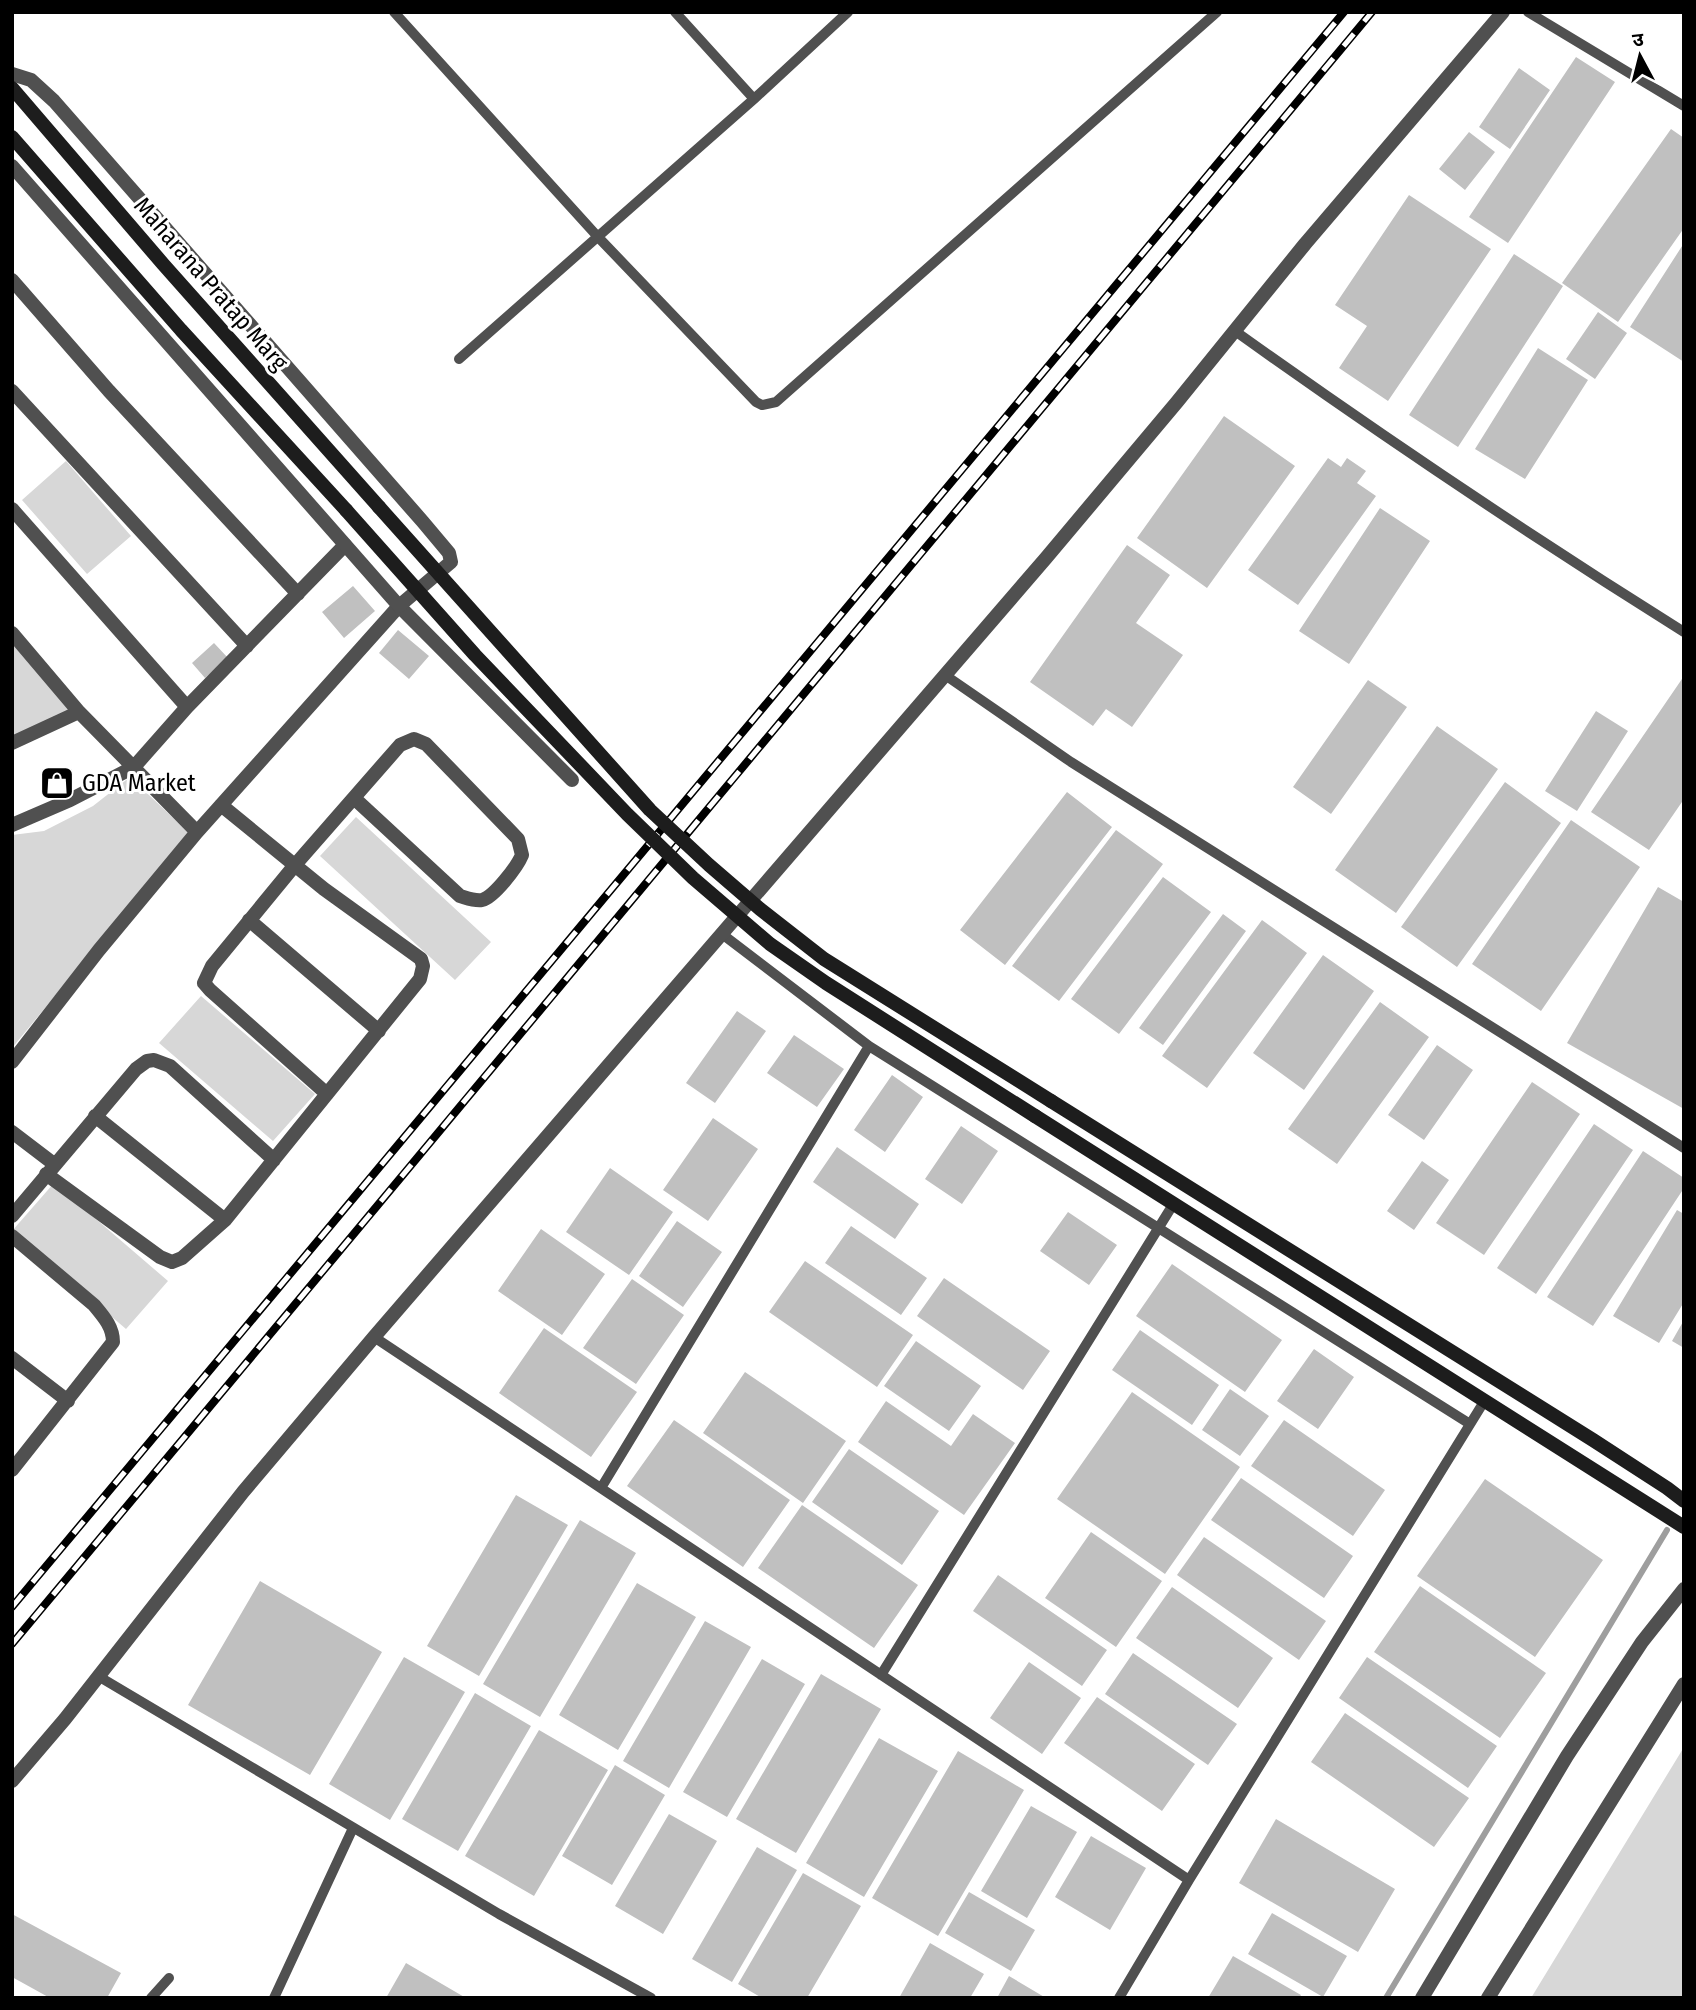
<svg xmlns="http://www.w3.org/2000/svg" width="1696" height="2010" font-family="'Fira Sans Condensed','Noto Sans Devanagari',sans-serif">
<rect width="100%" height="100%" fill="#fff"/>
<path fill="#d7d7d7" d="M66 461 131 536 87 574 22 500Z
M12 638 79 712 12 743Z
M130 777 189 833 12 1048V835L44 831 93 806Z
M356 817 491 942 455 980 320 856Z
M201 996 315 1094 273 1141 159 1043Z
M54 1183 168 1281 126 1329 12 1231Z
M1684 1747V1998H1531Z"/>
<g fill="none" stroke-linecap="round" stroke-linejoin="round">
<path stroke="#9e9e9e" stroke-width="6" d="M1386 1998 1667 1530"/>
</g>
<path fill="#c0c0c0" d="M1576 57 1615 82 1508 243 1469 217Z
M1519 68 1550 90 1510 149 1479 127Z
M1671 129 1684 138V228L1618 322 1562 283Z
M1469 132 1495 152 1465 190 1439 169Z
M1409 195 1491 249 1388 401 1339 368 1367 326 1335 305Z
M1684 243V362L1630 327Z
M1514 254 1563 286 1458 447 1409 415Z
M1598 312 1627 333 1595 379 1566 359Z
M1538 348 1588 380 1525 479 1475 449Z
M1224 416 1295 466 1207 588 1137 538Z
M1328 458 1341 467 1347 458 1366 471 1357 483 1376 496 1298 605 1248 570Z
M1380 508 1430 541 1349 664 1299 631Z
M1127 545 1170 575 1136 623 1183 655 1132 727 1106 709 1093 726 1030 682Z
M353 586 375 611 344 638 322 612Z
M398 630 429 656 409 679 379 653Z
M214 643 228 658 205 678 192 663Z
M1684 676V799L1649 850 1591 812Z
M1368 680 1407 707 1331 814 1293 787Z
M1596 711 1628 731 1577 811 1545 791Z
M1437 726 1498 769 1396 913 1335 870Z
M1505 782 1561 823 1457 967 1401 927Z
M1067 792 1112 827 1005 965 960 930Z
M1571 820 1640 867 1541 1011 1472 964Z
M1116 830 1163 864 1059 1001 1012 966Z
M1163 877 1211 912 1119 1034 1071 999Z
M1658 887 1684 902V1109L1567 1043Z
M1223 914 1246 931 1163 1045 1139 1028Z
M1262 920 1307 953 1207 1088 1162 1056Z
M1323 955 1374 991 1304 1090 1253 1053Z
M1380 1002 1429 1037 1337 1164 1288 1129Z
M737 1011 766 1031 715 1103 686 1083Z
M794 1035 844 1069 817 1107 767 1073Z
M1437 1045 1473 1070 1424 1140 1388 1115Z
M892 1075 923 1097 885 1152 854 1130Z
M1532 1082 1580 1114 1484 1255 1436 1223Z
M713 1118 758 1149 708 1221 663 1190Z
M1594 1124 1633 1150 1536 1294 1497 1268Z
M961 1126 998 1151 962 1204 925 1179Z
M837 1147 919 1204 895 1239 813 1182Z
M1643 1151 1684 1178V1188L1593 1326 1547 1297Z
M1422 1161 1449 1180 1414 1230 1387 1211Z
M610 1168 673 1212 629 1275 566 1232Z
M1677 1210 1684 1214V1302L1659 1343 1613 1316Z
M1068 1212 1117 1245 1089 1285 1040 1251Z
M677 1221 722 1252 683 1307 639 1276Z
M851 1226 927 1278 901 1315 825 1263Z
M541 1229 605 1274 562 1335 498 1291Z
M805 1261 913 1335 877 1387 769 1312Z
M1172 1264 1282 1340 1245 1392 1136 1316Z
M944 1278 1050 1351 1023 1390 917 1316Z
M632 1279 684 1315 636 1384 583 1348Z
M1684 1320V1348L1672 1341Z
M544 1328 637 1392 591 1457 499 1393Z
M1140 1330 1219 1385 1192 1425 1112 1370Z
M916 1341 981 1386 949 1431 884 1386Z
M1314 1349 1354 1377 1318 1429 1277 1401Z
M745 1372 846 1441 803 1503 703 1433Z
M1230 1389 1269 1416 1240 1456 1202 1430Z
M1132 1392 1240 1467 1165 1574 1057 1499Z
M886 1401 951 1446 973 1414 1015 1443 964 1515 858 1442Z
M674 1420 790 1500 743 1567 627 1486Z
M1284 1420 1385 1490 1353 1536 1251 1466Z
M849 1449 939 1511 902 1565 812 1502Z
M1241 1478 1353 1556 1324 1598 1211 1520Z
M1485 1479 1603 1560 1535 1657 1417 1576Z
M516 1495 568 1525 479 1676 427 1646Z
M802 1505 918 1585 874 1648 758 1568Z
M580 1520 636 1553 540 1717 483 1684Z
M1091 1532 1162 1581 1116 1647 1045 1598Z
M1204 1537 1326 1621 1299 1660 1177 1575Z
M998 1575 1107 1650 1082 1686 973 1611Z
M260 1581 382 1652 310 1775 188 1705Z
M637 1583 696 1617 618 1750 559 1715Z
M1420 1586 1546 1673 1500 1738 1374 1652Z
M1172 1587 1273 1658 1238 1708 1136 1638Z
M705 1621 751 1647 669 1788 623 1761Z
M1133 1653 1237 1724 1208 1765 1105 1694Z
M404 1657 465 1692 390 1820 329 1784Z
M1367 1657 1497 1746 1468 1788 1339 1698Z
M762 1659 805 1684 727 1817 683 1792Z
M1029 1662 1081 1698 1042 1754 990 1718Z
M821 1674 881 1709 796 1853 736 1819Z
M475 1693 531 1726 458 1851 402 1819Z
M1097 1697 1195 1764 1162 1811 1064 1743Z
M1345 1713 1469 1798 1434 1847 1311 1762Z
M539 1730 608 1770 534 1896 465 1856Z
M879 1738 938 1771 864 1897 806 1863Z
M958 1751 1024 1790 938 1936 872 1898Z
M615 1765 665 1795 612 1885 562 1856Z
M1031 1806 1077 1832 1027 1918 981 1891Z
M669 1814 717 1841 663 1934 615 1906Z
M1276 1819 1395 1889 1358 1952 1239 1883Z
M1091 1836 1146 1868 1110 1930 1055 1897Z
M757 1847 797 1870 732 1982 692 1959Z
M803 1873 861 1906 807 1998H762L738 1984Z
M969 1892 1035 1930 1011 1971 945 1933Z
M1272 1913 1347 1956 1323 1997 1248 1954Z
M12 1914 121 1973 107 1998H50L12 1977Z
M930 1943 984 1974 970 1998H899Z
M1233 1956 1301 1995 1299 1998H1208Z
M406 1963 466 1998H386Z
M1009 1976 1046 1998H997Z"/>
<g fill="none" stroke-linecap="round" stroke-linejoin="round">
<path stroke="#505050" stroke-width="10" d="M394 12 598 237 756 402 762 405 776 402 1217 12
M675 12 754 99
M1528 12 1684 106
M1235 331C1382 436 1531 536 1684 632
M459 359 754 99 848 12
M945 675 1071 762 1684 1148
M869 1046 1470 1424
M374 1337 1189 1880
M601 1488 869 1046 722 934
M881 1675 1174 1203
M98 1676 499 1914 651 1998
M151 1998 169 1978
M274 1998 353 1828
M1119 1998 1189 1880 1485 1400"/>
<path stroke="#505050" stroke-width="14" d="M12 280 109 391 298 594
M12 391 247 646
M12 509 187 707
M12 633 79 712 197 832
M12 743 79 712
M12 825 70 800 134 767 187 707 345 545
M249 920 379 1031
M12 1062 99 950 197 832 399 606 572 780
M327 1094 210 990 204 983 212 966 295 865 400 745 414 739 426 744 518 839 522 855C517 867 494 897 482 900 474 901 467 898 460 896L354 798
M95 1116 225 1220
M12 1132 54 1164
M46 1174 160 1257 172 1262 182 1258 225 1220 420 979 423 966 421 959 324 889 221 805
M12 1216 136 1069 147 1061 154 1060 170 1066 274 1160
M12 1236 94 1305C104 1317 113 1327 113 1342L12 1470
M12 1358 68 1401
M12 1781 65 1719 243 1492 374 1337 1046 558 1177 402 1305 244 1503 12"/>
<path stroke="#505050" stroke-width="14" d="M12 74 31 80 54 101 423 522 449 553 451 562 399 606 12 166
M1422 1998 1567 1756 1642 1642 1684 1589
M1488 1998 1684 1684"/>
<path stroke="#1d1d1d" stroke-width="14" d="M12 88 163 264 379 507
M12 137 181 330 346 510
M1051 1101 1593 1440 1667 1488 1684 1501
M1035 1116 1684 1527"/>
<g stroke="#000" stroke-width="8">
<path id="rail" d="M12 1607 1344 12
M12 1644 1372 12"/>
</g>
<use href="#rail" stroke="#fff" stroke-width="5" stroke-dasharray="16" stroke-linecap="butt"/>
<path stroke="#1d1d1d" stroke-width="14" d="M379 507 650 810 709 865 760 909 824 959 1051 1101
M346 510 475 655 627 814 693 878 770 944 826 983 1035 1116"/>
</g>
<defs>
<g id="shop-square" transform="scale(1.75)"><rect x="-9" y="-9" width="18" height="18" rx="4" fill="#000" stroke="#fff"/><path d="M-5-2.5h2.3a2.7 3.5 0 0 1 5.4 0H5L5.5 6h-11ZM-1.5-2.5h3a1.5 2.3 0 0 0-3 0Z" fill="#fff"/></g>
</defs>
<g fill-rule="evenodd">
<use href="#shop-square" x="57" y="783"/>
</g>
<g text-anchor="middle" stroke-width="6" stroke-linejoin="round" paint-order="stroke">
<g font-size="24" fill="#000" stroke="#fff">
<text transform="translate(211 284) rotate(49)" y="8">Maharana Pratap Marg</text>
</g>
<g font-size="24" fill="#000" stroke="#fff" text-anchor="start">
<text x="82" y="791">GDA Market</text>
</g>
</g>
<rect width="1696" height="2010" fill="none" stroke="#000000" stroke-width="28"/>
<g transform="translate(1640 56) rotate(353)" stroke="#ffffff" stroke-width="5" paint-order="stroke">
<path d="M0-5L12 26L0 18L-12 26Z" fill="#000000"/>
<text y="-10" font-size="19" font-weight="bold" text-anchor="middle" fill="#000000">उ</text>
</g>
</svg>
